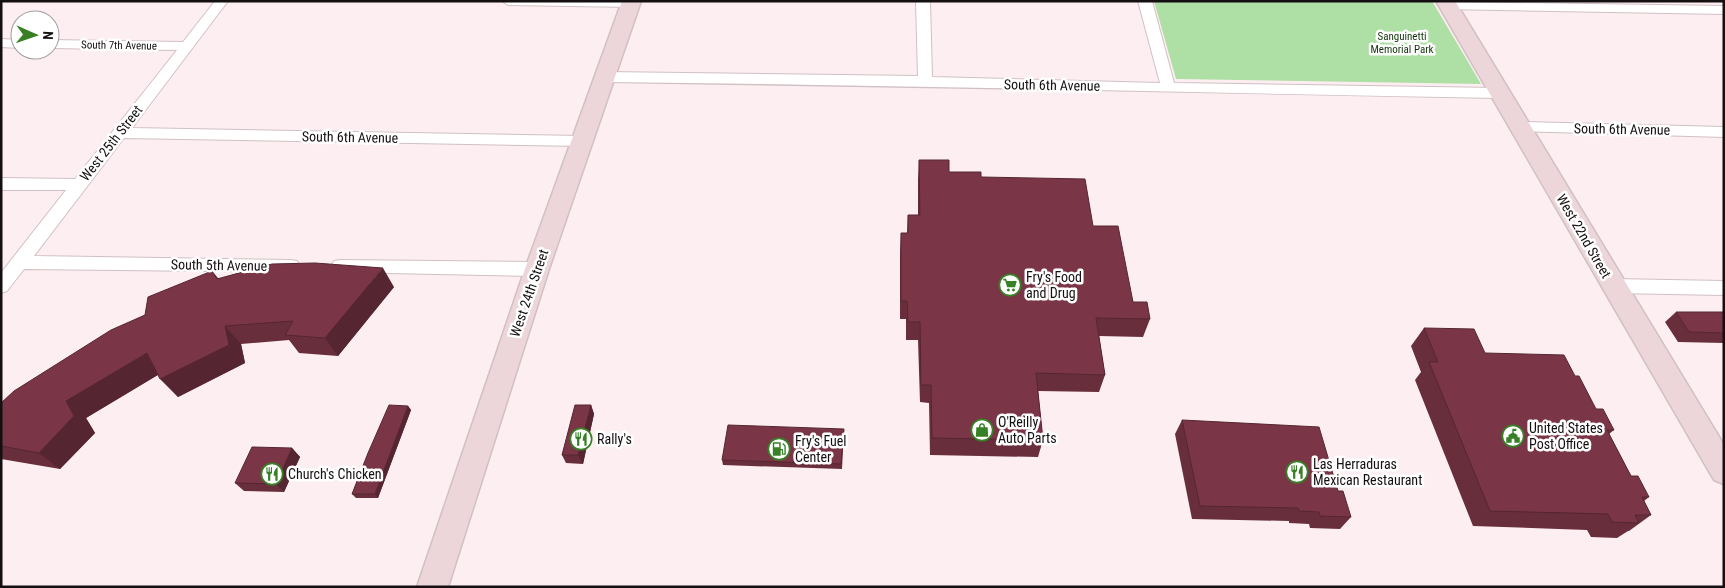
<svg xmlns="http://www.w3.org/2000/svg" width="1725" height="588" font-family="'Roboto Condensed',sans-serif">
<rect width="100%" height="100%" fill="#fdeff1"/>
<path fill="#aedfa4" d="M1154 1H1432L1481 84 1176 79Z"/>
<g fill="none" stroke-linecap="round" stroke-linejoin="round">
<g stroke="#d1c0c3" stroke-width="2">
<path id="street" d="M215 1H228L132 128 582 136 587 137 590 141 587 145 582 146 124 138 34 256 291 260 297 261 300 266 297 271 291 272 24 269 7 291 1 293V273L66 190H1V178L75 179 177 50 50 48V40L183 42Z
M502 1H637L639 3 632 7 508 5Z
M916 1H930L932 77 1160 83 1138 1H1152L1174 83 1498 88 1505 93 1498 98C1200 93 903 85 605 82L598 77 605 72 918 76Z
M1448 2 1724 6V14L1443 9 1441 6 1443 3Z
M1 39 20 40V48L1 47Z
M1520 122 1724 127V137L1515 131 1512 127 1515 123Z
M340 260 537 262 543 264 546 269 543 274 537 276 340 272 334 271 331 266 334 261Z
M1613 279 1724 281V295L1613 293 1607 291 1604 286 1607 281Z"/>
</g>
<g stroke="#d1c0c3" stroke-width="3">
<path id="secondary" d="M622 1H641L549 269 448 587H417L525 269Z
M1436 1H1455L1724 445V484L1714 480Z"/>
</g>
<use href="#street" fill="#fff" fill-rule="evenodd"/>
<use href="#secondary" fill="#ecd6da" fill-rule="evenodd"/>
</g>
<path fill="#692e3c" d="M919 160 949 172 981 177 1093 226 1133 302 1150 319 1143 337 1099 336 1105 375 1099 392 1038 391 1043 440 1038 457 930 455 929 403 920 402 918 340H906V319H900V252L901 233H907L908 215H918V179Z
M212 271 218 278 394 287 338 356 299 353 289 340 241 344 245 363 178 397 158 375 86 418 95 433 60 469 1 459V403L145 315Z
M1676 312H1724V343L1678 342 1665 322Z
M1424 328 1485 353 1575 376 1596 409 1614 430 1609 434 1631 476 1649 497 1644 501 1651 515 1629 531H1628L1617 538 1591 537 1587 530 1473 526 1415 380 1421 372 1411 346Z
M591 405 594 414 583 464 566 463 562 455Z
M408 406 411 410 378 498H356L352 494Z
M1182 420 1338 491 1351 517 1340 529 1310 528 1309 524 1289 523V521L1192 519 1175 434Z
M844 429 842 469 723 465 722 460Z
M292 448 300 457 284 492 244 491 235 483Z"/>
<path fill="#552631" d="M383 268 394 287 338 356 325 338Z
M225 326 241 344 245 363 178 397 160 379Z
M147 353 164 371 86 418 95 433 60 469 39 453 66 401Z
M591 405 594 414 583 464 578 455Z
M408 406 411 410 378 498 375 494Z
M292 448 300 457 284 492 276 484Z"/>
<path fill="#7a3646" stroke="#552631" d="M919 160H949V172H981V177L1085 179 1093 226H1118L1133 302H1147L1150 319 1096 318 1105 375 1036 373 1043 440 932 438 931 385H921L920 322H908L907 301H901V233H908V215H920Z
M315 263 383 268 325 338 285 335 293 321 225 326 229 345 160 379 147 353 66 401 74 416 39 453 1 446V403L14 391 111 330 145 315 148 297 212 271 217 279 272 264Z
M1676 312H1724V333L1689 332Z
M1424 328 1474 329 1485 353 1564 355 1575 376H1579L1596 409H1603L1614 430H1607L1631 476H1638L1649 497H1642L1651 515H1635L1639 523 1612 522 1608 514 1490 511 1429 362H1438Z
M389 405 408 406 375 494H352L368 453Z
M575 405H591L578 455H562Z
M1182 420 1319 427 1338 491H1343L1351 517 1320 516 1319 512 1299 511 1298 508 1200 506Z
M728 425 844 429 841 464 722 460Z
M252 447 292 448 276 484 235 483Z"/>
<defs>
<g id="supermarket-ring" transform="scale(1.125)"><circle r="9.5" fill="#fff" stroke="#378026" stroke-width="1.5"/><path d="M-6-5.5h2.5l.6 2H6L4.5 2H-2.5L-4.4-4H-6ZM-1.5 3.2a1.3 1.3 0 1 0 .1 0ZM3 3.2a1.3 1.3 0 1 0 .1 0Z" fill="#378026"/></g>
<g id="shop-ring" transform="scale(1.125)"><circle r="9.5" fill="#fff" stroke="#378026" stroke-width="1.5"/><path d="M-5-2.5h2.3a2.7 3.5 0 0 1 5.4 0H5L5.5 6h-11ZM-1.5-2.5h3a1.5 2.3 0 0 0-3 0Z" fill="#378026"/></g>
<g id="civic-ring" transform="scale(1.125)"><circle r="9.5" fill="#fff" stroke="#378026" stroke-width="1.5"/><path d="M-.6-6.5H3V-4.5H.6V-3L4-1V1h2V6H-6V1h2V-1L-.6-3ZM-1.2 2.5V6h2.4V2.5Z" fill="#378026"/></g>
<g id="restaurant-ring" transform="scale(1.125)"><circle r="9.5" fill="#fff" stroke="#378026" stroke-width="1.5"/><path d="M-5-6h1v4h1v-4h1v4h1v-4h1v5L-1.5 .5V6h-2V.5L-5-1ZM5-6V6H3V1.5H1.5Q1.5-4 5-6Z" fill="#378026"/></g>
<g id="fuel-ring" transform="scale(1.125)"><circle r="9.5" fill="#fff" stroke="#378026" stroke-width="1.5"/><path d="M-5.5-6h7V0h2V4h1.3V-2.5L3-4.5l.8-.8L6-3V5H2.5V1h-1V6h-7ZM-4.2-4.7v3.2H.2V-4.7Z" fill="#378026"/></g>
</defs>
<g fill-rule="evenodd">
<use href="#supermarket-ring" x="1010" y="285"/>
<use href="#shop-ring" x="982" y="430"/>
<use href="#civic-ring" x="1513" y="436"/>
<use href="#restaurant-ring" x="581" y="439"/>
<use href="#fuel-ring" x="779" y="449"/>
<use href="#restaurant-ring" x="1297" y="472"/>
<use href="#restaurant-ring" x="272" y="474"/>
</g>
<g text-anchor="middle" stroke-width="5" stroke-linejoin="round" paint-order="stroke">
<g font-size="11" fill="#12330b" stroke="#fff">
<text x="1402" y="40">Sanguinetti<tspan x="1402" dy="13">Memorial Park</tspan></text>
</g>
<g font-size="11" fill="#140f10" stroke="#fff">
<text transform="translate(119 45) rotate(1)" y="4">South 7th Avenue</text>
</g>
<g font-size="14" fill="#140f10" stroke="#fff">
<text transform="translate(1052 85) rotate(1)" y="5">South 6th Avenue</text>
<text transform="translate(1622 129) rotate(1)" y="5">South 6th Avenue</text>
<text transform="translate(350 137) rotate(1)" y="5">South 6th Avenue</text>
<text transform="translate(111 143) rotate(-52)" y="5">West 25th Street</text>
<text transform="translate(1584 236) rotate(60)" y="5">West 22nd Street</text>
<text transform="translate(219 265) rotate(1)" y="5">South 5th Avenue</text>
<text transform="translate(529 293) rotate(-71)" y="5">West 24th Street</text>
</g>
<g font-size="14" fill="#140f10" stroke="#fff" text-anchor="start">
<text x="1026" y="282">Fry's Food<tspan x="1026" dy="16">and Drug</tspan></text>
<text x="998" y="427">O'Reilly<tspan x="998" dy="16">Auto Parts</tspan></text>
<text x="1529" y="433">United States<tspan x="1529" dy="16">Post Office</tspan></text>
<text x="597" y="444">Rally's</text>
<text x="795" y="446">Fry's Fuel<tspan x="795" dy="16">Center</tspan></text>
<text x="1313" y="469">Las Herraduras<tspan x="1313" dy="16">Mexican Restaurant</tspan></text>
<text x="288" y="479">Church's Chicken</text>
</g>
</g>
<rect width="1725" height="588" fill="none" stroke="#140f10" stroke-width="5"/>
<g transform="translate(35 35) rotate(92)"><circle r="24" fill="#ffffff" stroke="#a19f9f"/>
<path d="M0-4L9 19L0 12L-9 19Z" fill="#378026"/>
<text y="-8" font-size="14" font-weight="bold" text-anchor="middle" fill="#140f10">N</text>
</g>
</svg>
